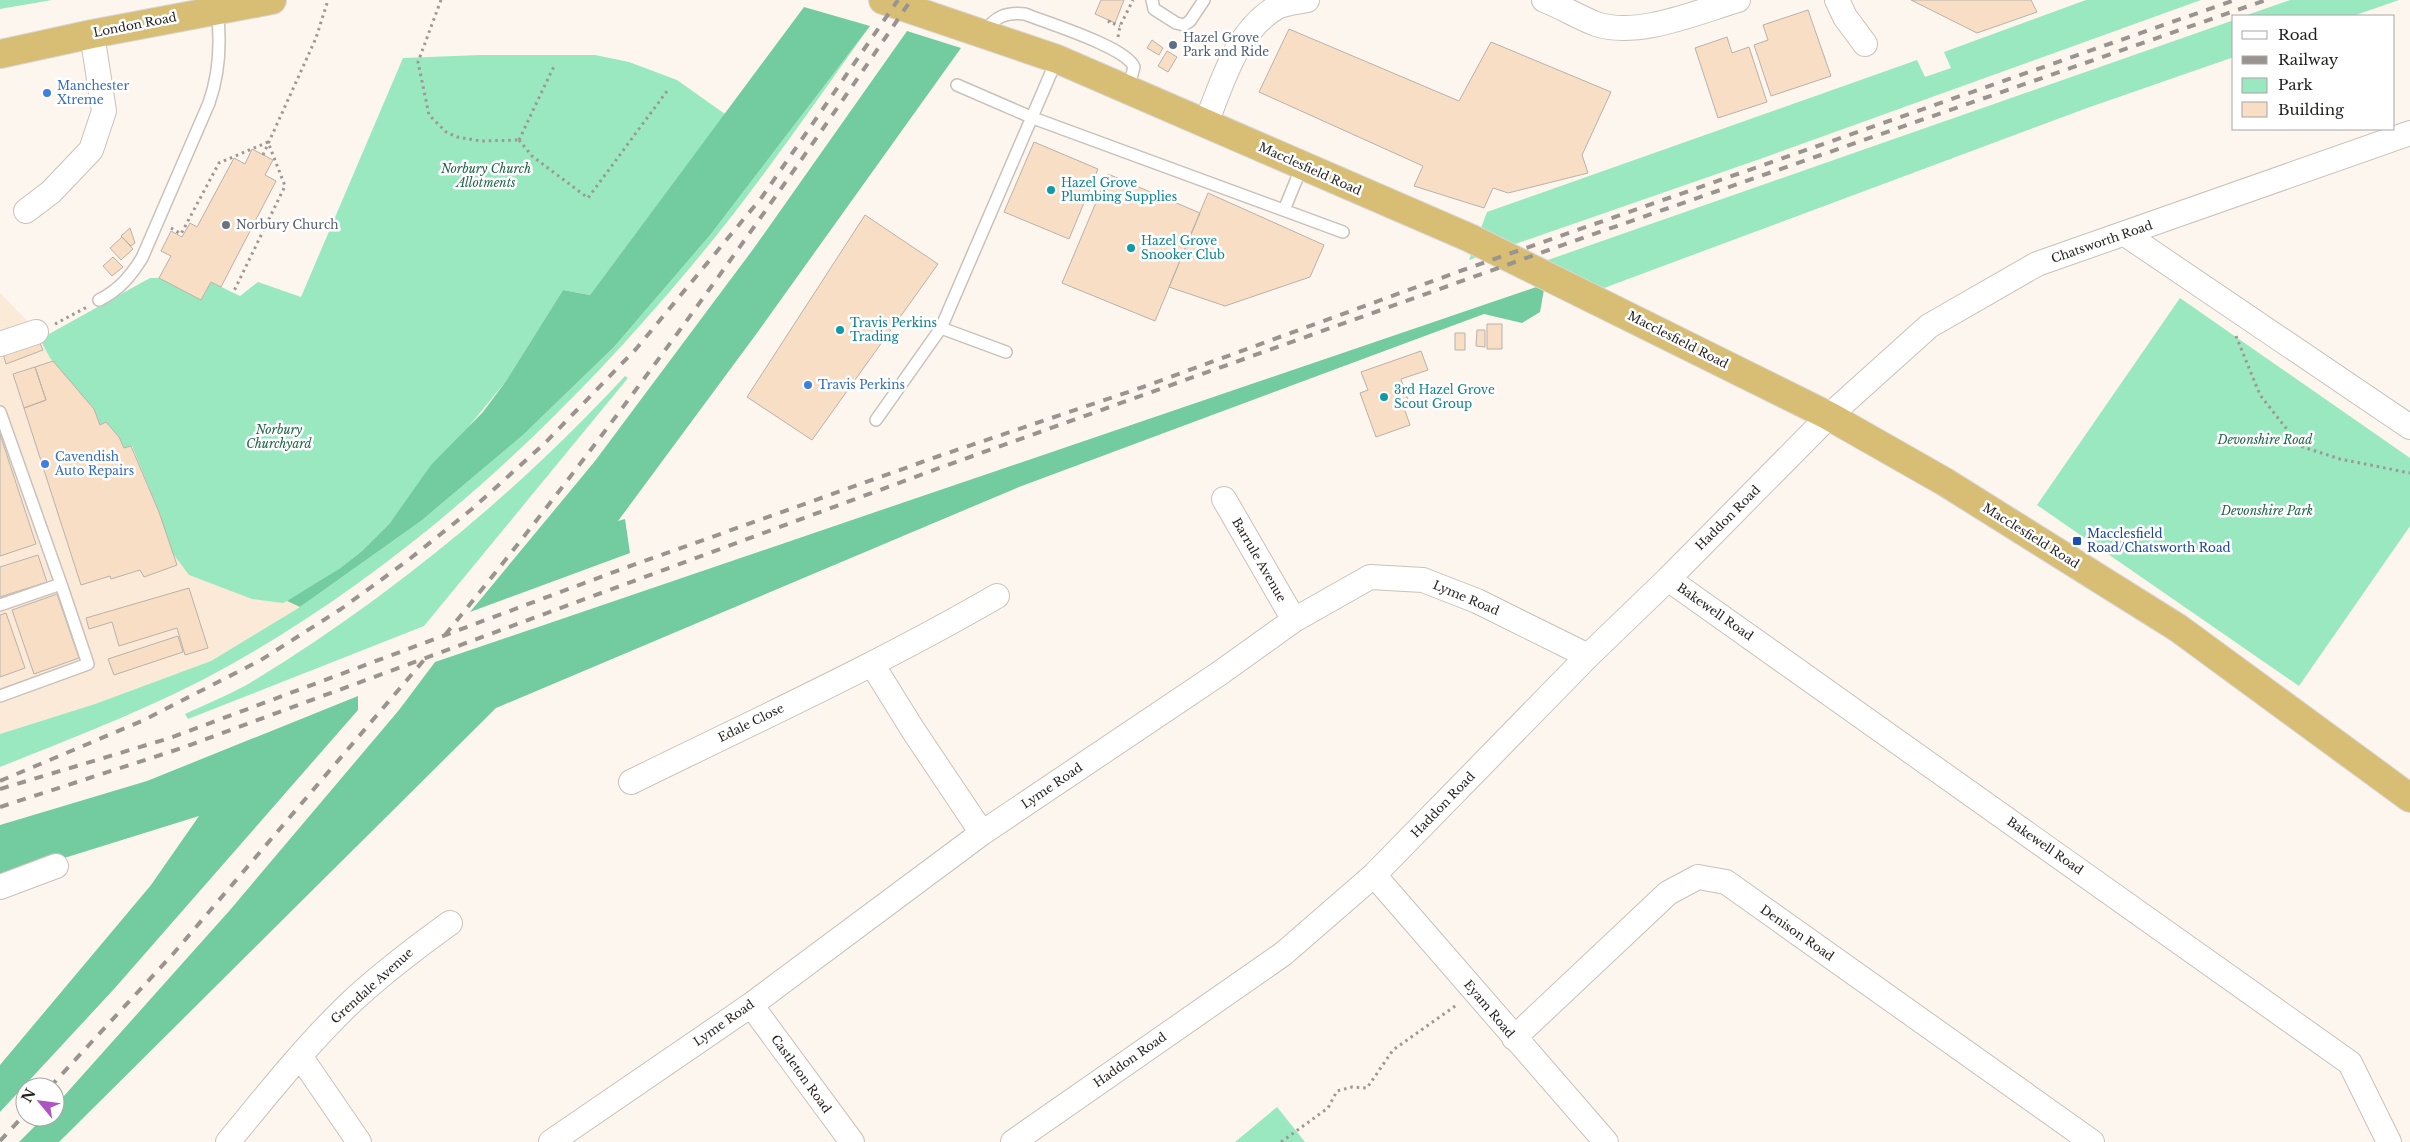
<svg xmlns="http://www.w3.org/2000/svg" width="2410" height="1142" font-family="'Libre Baskerville',serif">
<rect width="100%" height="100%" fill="#fdf6ee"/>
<path fill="#fcead9" d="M0 293 34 328 50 358 94 409 100 425 106 422 119 437 124 448 131 446 159 512 171 551 300 607 211 661 95 704 0 734Z"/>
<path fill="#99e8c0" d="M0 0H52L0 9Z
M2086 0H2201L1760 159 1469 260 1487 212 1917 60 1925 77 1951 68 1944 52Z
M2290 0H2399L2353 16H2244Z
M2234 20V57L2087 108 1604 288 1545 261Z
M870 26C811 108 754 192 688 270 558 425 408 565 230 665 157 706 77 736 0 767V734L95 704 211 661 300 607 421 521 523 435 614 347 711 234Z
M480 55H595L629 62 677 80 725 114 590 295 563 290 506 381 390 523 362 551 339 569 312 588 283 603 252 599 189 575 171 551 159 512 132 446 124 448 119 437 106 422 100 425 94 409 50 358 40 339 150 278H159L201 300 211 282 240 296 258 282 301 297 403 58Z
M2180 298 2410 458V526L2299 686 2037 505Z
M625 376 628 378 424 626 188 719 185 714C206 704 229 695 250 683 388 599 515 495 625 376Z
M1277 1107 1305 1142H1235Z"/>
<path fill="#72cca0" d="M804 7 870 26 711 234 614 347 523 435 421 521 300 607 287 601 339 569 362 551 390 523 431 465 483 412 506 381 563 290 590 295Z
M907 31 961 48 757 333 618 521 625 519 630 553 470 612 595 461 754 248Z
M1545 284 1540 312 1522 323 1484 314 1019 487 496 708 59 1142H19L44 1117H55V1106L230 910 399 710 435 662Z
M358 696V710L114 989 0 1112V1065L151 885 199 816 0 878V825L147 781Z"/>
<path fill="#f7dec4" stroke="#b9b2aa" d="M1101 0H1124L1115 23 1095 14Z
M1911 0H2031L2037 12 1977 33Z
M1808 10 1831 76 1771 96 1754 45 1768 40 1763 25Z
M1289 29 1459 101 1491 42 1611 92 1582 155 1588 173 1508 193 1493 188 1484 208 1414 186 1423 166 1259 92Z
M1727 37 1732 53 1749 47 1767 102 1718 118 1695 48Z
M1152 40 1163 48 1159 55 1147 48Z
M1167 51 1177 57 1168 72 1158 66Z
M1034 142 1098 169 1069 239 1004 212Z
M252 149 273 160 265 175 276 181 221 287 211 282 201 300 159 278 171 256 161 251 171 231 182 237 190 223 197 227 234 158 245 164Z
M1108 174 1200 213 1155 321 1062 283Z
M1208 193 1324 245 1310 277 1225 306 1169 287Z
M865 215 938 264 812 440 747 397Z
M130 228 135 243 131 246 121 236Z
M122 237 133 249 121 260 110 248Z
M113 257 123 267 112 276 103 266Z
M1487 324H1502V349H1487Z
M1477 330H1485V347L1476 346Z
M1455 333H1465V350H1455Z
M37 337 43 350 6 364 1 347Z
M1421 351 1428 370 1401 379 1408 400 1402 402 1410 425 1376 437 1360 393 1368 390 1361 372Z
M53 361 94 409 100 425 106 422 119 437 124 448 131 446 159 512 177 565 144 577 140 570 111 579 110 576 81 585 24 408 46 400 35 367Z
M35 367 46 400 24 408 13 374Z
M0 434 36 544 0 556Z
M38 555 47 582 0 597V567Z
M189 588 208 648 185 655 177 628 119 646 112 622 89 629 86 618Z
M57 594 79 658 34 674 12 610Z
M6 613 25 668 0 677V615Z
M178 636 183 652 114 675 108 659Z"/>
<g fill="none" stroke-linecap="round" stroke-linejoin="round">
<g stroke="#c9c1ba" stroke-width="14">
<path id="lane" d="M1152 0 1154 9 1176 23 1184 25 1190 21 1204 0
M983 33C995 17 1005 12 1025 14 1047 23 1126 47 1134 67L1128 89
M957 85 1033 118 1343 232
M1284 210 1302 166
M99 300C119 290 130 277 142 258L209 103C220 72 221 41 217 9
M941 328 1006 352
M0 412 61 584 0 605
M876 420 941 328 1057 59
M0 696 88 664 61 584"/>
</g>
<g stroke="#c9c1ba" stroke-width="26">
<path id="street" d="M1544 0C1562 7 1578 17 1596 24 1638 38 1697 12 1738 0
M1837 0 1845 17 1865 44
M1206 123C1223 81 1236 31 1277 7 1285 3 1298 2 1307 0
M26 211 51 192 91 150 104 111 92 34
M2125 234 2410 427
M0 344 36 332
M1224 499 1294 620
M1668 579 2350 1063 2389 1142
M872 664 913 730 982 833
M631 782C753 722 878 665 997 596
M1374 875 1606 1142
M0 887 56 866
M751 1005 852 1142
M1514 1038 1668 893 1698 877 1726 882 2092 1142
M300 1056 359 1142
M228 1142C266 1096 303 1049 346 1007 378 976 414 949 450 923
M551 1142 751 1005 982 833 1220 673 1294 620 1370 577 1423 580 1477 601 1588 656
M1013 1142 1283 954 1374 875 1588 656 1668 579 1829 416 1929 326 2037 264 2410 133"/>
</g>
<g stroke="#d7d7d6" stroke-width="30">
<path id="highway" d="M883 0 1057 59 1470 238 1829 416 1945 482 2178 628 2410 798
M0 54 92 34 272 0"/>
</g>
<path stroke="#9d9893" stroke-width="3" stroke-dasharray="2.5 4" stroke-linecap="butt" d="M441 0 418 62 429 115 446 132 457 137 481 141 519 140
M1110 20 1109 22 1120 26
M1118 37 1120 26 1133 0
M519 140 532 156 588 198 667 91
M519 140 555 64
M263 155 316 38 328 0
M171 228 181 234 219 163 268 142 285 186 233 293
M55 324 87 307
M2236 336 2260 395 2300 446 2340 459 2410 473
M1281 1142 1328 1108 1337 1091 1352 1087 1367 1088 1393 1050 1458 1004"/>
<use href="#lane" stroke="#fff" stroke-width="11"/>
<use href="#street" stroke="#fff" stroke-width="24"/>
<use href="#highway" stroke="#d7be74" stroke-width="28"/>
<path stroke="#99948f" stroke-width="4" stroke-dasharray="9 9" stroke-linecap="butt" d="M445 635C611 432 764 217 911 0
M0 781 142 721 261 660 341 609 407 561 472 509 545 443 636 349 762 197 898 0
M0 789 170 738 622 569 939 456 1143 387 1463 270 2235 0
M0 807 182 748 942 467 1571 242 2266 0
M50 1087 173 954 424 660
M0 1141 25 1114"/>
</g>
<circle fill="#5c6f8a" stroke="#fff" stroke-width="2" cx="1173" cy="45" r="5"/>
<g fill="#3f7fe0" stroke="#fff" stroke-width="2">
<circle cx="47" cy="93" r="5"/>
<circle cx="808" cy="385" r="5"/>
<circle cx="45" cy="464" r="5"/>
</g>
<g fill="#0f9aa8" stroke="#fff" stroke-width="2">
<circle cx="1051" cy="190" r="5"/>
<circle cx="1131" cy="248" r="5"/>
<circle cx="840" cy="330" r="5"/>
<circle cx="1384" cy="397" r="5"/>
</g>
<circle fill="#6b7280" stroke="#fff" stroke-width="2" cx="226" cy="225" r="5"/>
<rect fill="#1a4fb4" stroke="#fff" stroke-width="2" x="2072" y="536" width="10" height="10" rx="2.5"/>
<g text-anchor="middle" stroke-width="5" stroke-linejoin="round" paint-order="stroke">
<g font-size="12" fill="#221f1d" stroke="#fff">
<text transform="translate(135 25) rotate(-11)" y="4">London Road</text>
<text transform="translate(1310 169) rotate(24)" y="4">Macclesfield Road</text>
<text transform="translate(2102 242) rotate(-19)" y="4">Chatsworth Road</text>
<text transform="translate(1678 340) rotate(27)" y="4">Macclesfield Road</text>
<text transform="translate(1728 518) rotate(-45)" y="4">Haddon Road</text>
<text transform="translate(2031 536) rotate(32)" y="4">Macclesfield Road</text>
<text transform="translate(1259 560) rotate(60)" y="4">Barrule Avenue</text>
<text transform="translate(1466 598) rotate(23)" y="4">Lyme Road</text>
<text transform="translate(1715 612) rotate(35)" y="4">Bakewell Road</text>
<text transform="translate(751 723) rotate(-26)" y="4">Edale Close</text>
<text transform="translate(1052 786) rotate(-34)" y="4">Lyme Road</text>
<text transform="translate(1443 805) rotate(-46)" y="4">Haddon Road</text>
<text transform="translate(2045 846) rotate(35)" y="4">Bakewell Road</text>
<text transform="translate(1797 933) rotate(35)" y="4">Denison Road</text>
<text transform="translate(372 986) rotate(-42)" y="4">Grendale Avenue</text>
<text transform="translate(1489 1009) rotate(50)" y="4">Eyam Road</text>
<text transform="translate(724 1023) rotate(-35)" y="4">Lyme Road</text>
<text transform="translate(1130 1060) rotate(-35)" y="4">Haddon Road</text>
<text transform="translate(801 1074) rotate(54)" y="4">Castleton Road</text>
</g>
<g font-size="12" fill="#4e5e75" stroke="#fff" text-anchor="start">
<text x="1183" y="42">Hazel Grove<tspan x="1183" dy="14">Park and Ride</tspan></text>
</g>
<g font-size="12" fill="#366cbe" stroke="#fff" text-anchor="start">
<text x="57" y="90">Manchester<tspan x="57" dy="14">Xtreme</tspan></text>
<text x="818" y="389">Travis Perkins</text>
<text x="55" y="461">Cavendish<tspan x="55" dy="14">Auto Repairs</tspan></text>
</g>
<g font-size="12" font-style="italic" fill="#216547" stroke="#fff">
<text x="486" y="173">Norbury Church<tspan x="486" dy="14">Allotments</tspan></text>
<text x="279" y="434">Norbury<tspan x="279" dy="14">Churchyard</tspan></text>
<text x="2265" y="444">Devonshire Road</text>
<text x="2267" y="515">Devonshire Park</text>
</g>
<g font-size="12" fill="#0d838f" stroke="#fff" text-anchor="start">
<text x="1061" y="187">Hazel Grove<tspan x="1061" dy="14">Plumbing Supplies</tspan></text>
<text x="1141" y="245">Hazel Grove<tspan x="1141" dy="14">Snooker Club</tspan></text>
<text x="850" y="327">Travis Perkins<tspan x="850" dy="14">Trading</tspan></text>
<text x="1394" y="394">3rd Hazel Grove<tspan x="1394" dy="14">Scout Group</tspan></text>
</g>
<g font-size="12" fill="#5b616d" stroke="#fff" text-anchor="start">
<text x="236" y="229">Norbury Church</text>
</g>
<g font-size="12" fill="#164399" stroke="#fff" text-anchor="start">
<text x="2087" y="538">Macclesfield<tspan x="2087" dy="14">Road/Chatsworth Road</tspan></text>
</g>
</g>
<rect x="2232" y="15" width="162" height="115" fill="#ffffff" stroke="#a7a5a5"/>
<rect x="2242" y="31" width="25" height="8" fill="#ffffff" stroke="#a7a5a5"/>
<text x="2278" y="40" font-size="15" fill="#221f1d">Road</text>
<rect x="2242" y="56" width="25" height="8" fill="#99948f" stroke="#a7a5a5"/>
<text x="2278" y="65" font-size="15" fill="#221f1d">Railway</text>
<rect x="2242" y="78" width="25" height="15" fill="#99e8c0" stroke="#a7a5a5"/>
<text x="2278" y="90" font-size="15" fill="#221f1d">Park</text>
<rect x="2242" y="102" width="25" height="15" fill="#f7dec4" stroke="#a7a5a5"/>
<text x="2278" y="115" font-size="15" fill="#221f1d">Building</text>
<g transform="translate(40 1102) rotate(299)"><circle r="24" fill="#ffffff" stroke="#a7a5a5"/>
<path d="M0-4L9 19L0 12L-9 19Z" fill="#ad54c1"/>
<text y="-8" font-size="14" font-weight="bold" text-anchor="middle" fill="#221f1d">N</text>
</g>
</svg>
